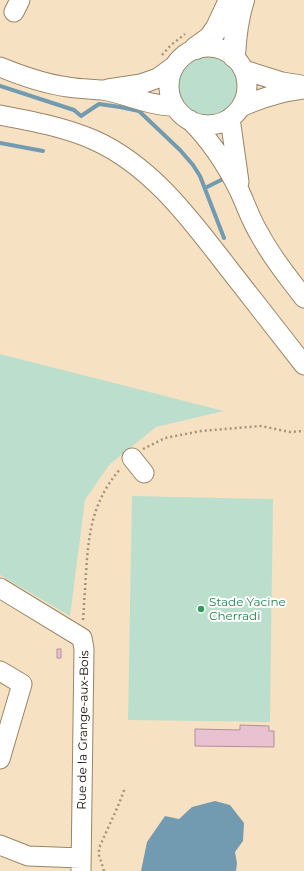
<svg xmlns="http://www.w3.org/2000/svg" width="304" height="871" font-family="Montserrat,sans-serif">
<rect width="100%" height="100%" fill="#f6e2c2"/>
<path fill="#bcdfcd" d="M175 87a32 32 0 1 1 64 0a32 32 0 1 1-64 0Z
M0 354 224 411 156 427 109 465 85 500 70 616 0 575Z
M132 496 273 499 270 722 128 720Z"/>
<path fill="#729bb2" d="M215 801 230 805 244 823 243 841 235 852 237 863 236 871H141L147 842 165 816 179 819 192 807Z"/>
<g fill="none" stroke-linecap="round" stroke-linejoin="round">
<path stroke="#729bb2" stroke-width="4" d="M0 86 74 110 81 116 99 104 120 107 139 111 180 150 193 165 200 176 224 238
M0 143 43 151
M205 188 223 179"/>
</g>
<path fill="#e8c2d0" stroke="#b28e9c" d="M57 649H61V658H57Z
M240 725 269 726V731H274V747L195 746V729L240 730Z"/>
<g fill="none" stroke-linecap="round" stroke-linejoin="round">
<g stroke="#998668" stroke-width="21">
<path id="minor" d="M14 12 20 0
M169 86a39 39 0 1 1 78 0a39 39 0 1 1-78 0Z
M0 67C22 76 44 84 68 87 79 89 91 89 102 90 127 94 149 106 174 106
M244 70 282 82 301 85
M108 89 141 84 158 78 173 67
M241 107C263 97 280 92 304 89
M0 115C32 121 64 127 94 140 152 166 191 220 229 269 254 301 279 333 304 365
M230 118 239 182
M190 120C211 141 226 164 239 190 246 205 251 221 260 235 272 258 288 277 304 298
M132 458 144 473
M0 588 82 638 84 649 81 871
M0 671 22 684 0 759
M0 845 28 856 81 858"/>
</g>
<g stroke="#998668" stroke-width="24">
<path id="highway" d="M196 48 210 38 217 28 230 0
M234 56C235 36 237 19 243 0"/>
</g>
<path stroke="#a4947d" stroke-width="2.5" stroke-dasharray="2 3" stroke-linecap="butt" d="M162 55 171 45 185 34
M143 449 165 438 201 431 261 426 290 432 304 431
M83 620C84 610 84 600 85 590 88 542 88 506 121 468
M104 871 99 855V848L118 806 125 788"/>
<use href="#minor" stroke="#fff" stroke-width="19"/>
<use href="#highway" stroke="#fff" stroke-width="22"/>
</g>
<circle fill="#2e9e5b" stroke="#fff" stroke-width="1.5" cx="201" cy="609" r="4"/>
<g text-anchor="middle" stroke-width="4" stroke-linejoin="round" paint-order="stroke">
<g font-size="12" fill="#27864d" stroke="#fff" text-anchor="start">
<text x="209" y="606">Stade Yacine<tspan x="209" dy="14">Cherradi</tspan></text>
</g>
<g font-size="12" fill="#120b03" stroke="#fff">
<text transform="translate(83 730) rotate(-89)" y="4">Rue de la Grange-aux-Bois</text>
</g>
</g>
</svg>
